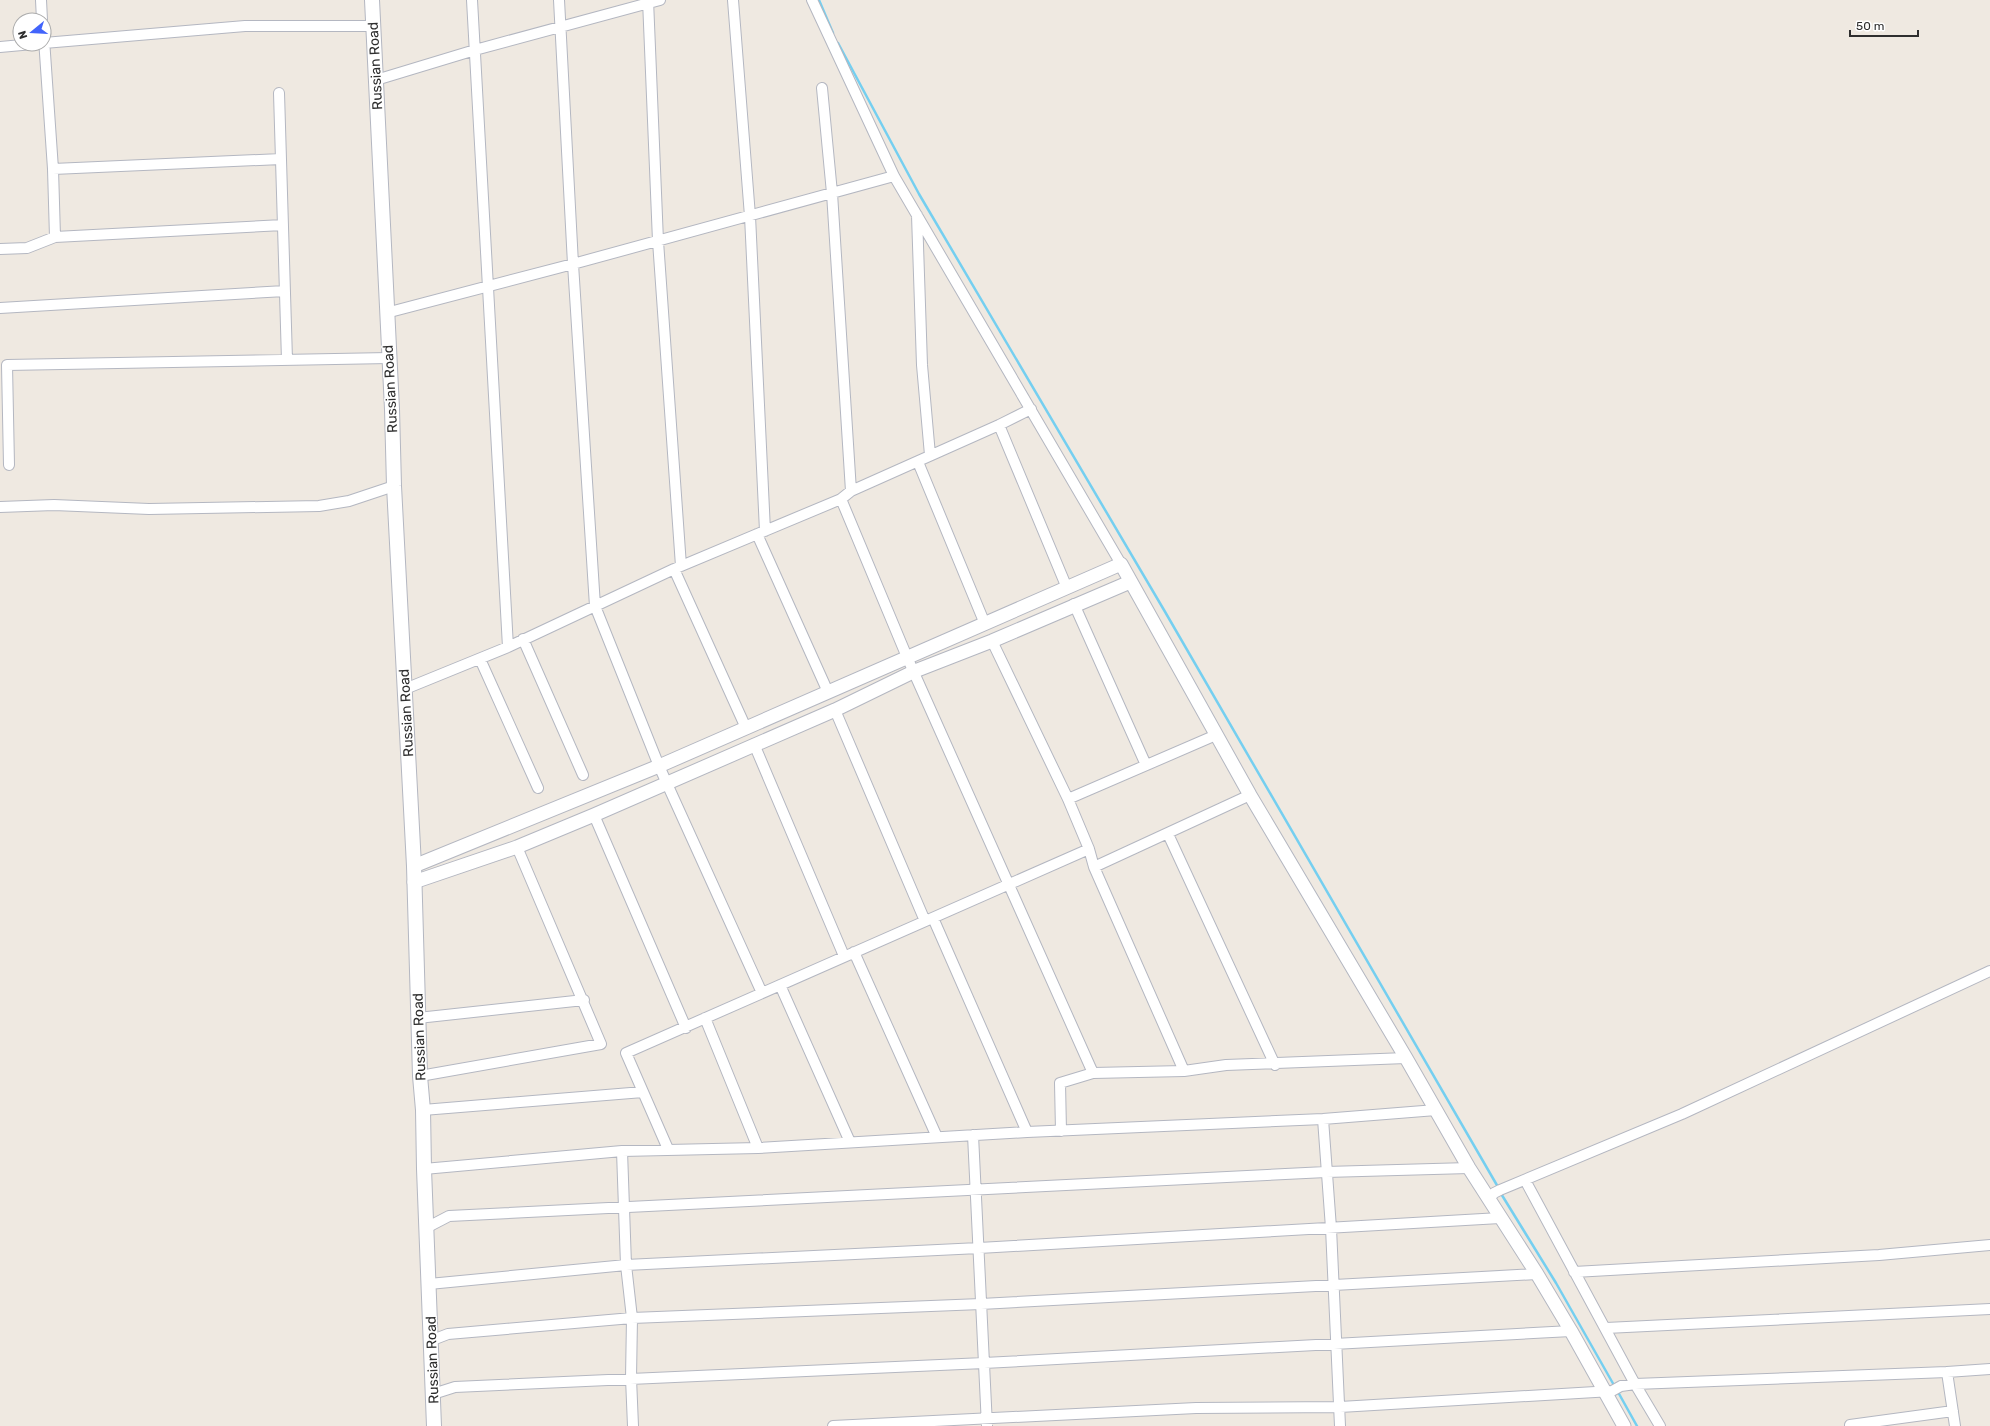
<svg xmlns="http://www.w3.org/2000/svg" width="1990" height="1426" font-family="Rubik,sans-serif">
<rect width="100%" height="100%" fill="#efe9e1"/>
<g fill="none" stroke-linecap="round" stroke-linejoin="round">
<path stroke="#75cff0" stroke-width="2.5" d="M819 0 833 33
M838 43 919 194 1164 610 1498 1187
M1500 1192 1556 1283 1615 1387
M1618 1392 1637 1426"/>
<g stroke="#b4b7c1" stroke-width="12">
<path id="minor" d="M41 0 42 20
M472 0 508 647
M559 0 573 264 595 606 659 766 762 993
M648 0 658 241 681 566
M733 0 750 216 765 531
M812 0 894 176 1121 564
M44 43 245 26H374
M0 47 33 44
M376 80 475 50 660 0
M822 88 832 193 851 491
M279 93 287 360
M53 169 281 159
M917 215 922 365 930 455
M55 237 283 225
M0 249 27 248 55 237 53 169 44 39
M0 308 285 291
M386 313 573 264 894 176
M999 425 1067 588
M918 462 985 624
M9 465 7 365 389 358
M841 499 907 657 1093 1073
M0 507 54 505 149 509 319 506 349 501 394 486
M757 534 828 692
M674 569 746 728
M1074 604 1146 765
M523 639 583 775
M992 641 1068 799 1089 849 1094 867 1184 1071
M480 659 538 788
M405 689 508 647 674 569 841 499 851 491 999 425 1031 409
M835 710 925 921
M754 744 844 956
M1068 799 1216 735
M594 815 686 1028
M1168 834 1275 1065
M1094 867 1250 795
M933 918 1027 1132
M854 952 937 1137
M780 985 850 1142
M418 1018 584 1000
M705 1018 758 1148
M420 1076 601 1044 517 847
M423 1110 643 1092
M1323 1119 1331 1228 1340 1426
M1061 1131 1060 1083 1093 1073 1184 1071 1226 1065 1406 1058
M973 1135 987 1426
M668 1149 626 1053 1089 849
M622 1151 626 1265 632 1318 631 1378 633 1426
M424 1169 622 1151 758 1148 1027 1132 1323 1119 1436 1110
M1525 1180 1635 1384 1660 1426
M1489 1199 1494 1193 1500 1190 1682 1114 1990 971
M426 1228 449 1216 1326 1172 1469 1168
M1574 1272 1879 1255 1990 1245
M429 1284 626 1265 979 1248 1500 1218
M1606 1328 1990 1309
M430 1341 448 1334 632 1318 981 1304 1537 1274
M1947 1372 1955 1426
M433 1394 455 1387 984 1363 1571 1331
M1850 1425 1953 1411
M833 1426 1196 1408 1340 1407 1612 1391 1621 1386 1635 1384 1947 1372 1990 1369"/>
</g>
<g stroke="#b4b7c1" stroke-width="15">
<path id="tertiary" d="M414 866 659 766 1121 564 1250 795 1406 1058 1469 1168 1537 1274 1571 1331 1624 1426
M414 882 517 847 594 815 835 710 915 671 992 641 1130 582"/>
</g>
<g stroke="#b4b7c1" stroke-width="16">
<path id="secondary" d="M372 0 392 409 394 486 414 866 420 1076 423 1110 424 1169 434 1426"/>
</g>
<use href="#minor" stroke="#fff" stroke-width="10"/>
<use href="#tertiary" stroke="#fff" stroke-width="13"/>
<use href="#secondary" stroke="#fff" stroke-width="14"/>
</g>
<g text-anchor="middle" stroke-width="3" stroke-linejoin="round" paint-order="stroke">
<g font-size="14" fill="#2e2e2e" stroke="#fff">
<text transform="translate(375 66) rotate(-93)" y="5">Russian Road</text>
<text transform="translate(390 389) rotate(-93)" y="5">Russian Road</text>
<text transform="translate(406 713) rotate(-93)" y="5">Russian Road</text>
<text transform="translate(419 1037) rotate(-92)" y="5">Russian Road</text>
<text transform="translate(432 1360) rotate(-92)" y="5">Russian Road</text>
</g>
</g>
<g transform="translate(32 32) rotate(252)"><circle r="19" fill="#ffffff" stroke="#ababab"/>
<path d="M0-3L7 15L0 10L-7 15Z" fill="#4264fb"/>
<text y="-6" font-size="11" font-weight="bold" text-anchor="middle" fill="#2e2e2e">N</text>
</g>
<path d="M1850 30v6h68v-6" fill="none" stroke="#2e2e2e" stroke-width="2"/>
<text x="1856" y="30" font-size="12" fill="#2e2e2e" stroke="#ffffff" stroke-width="3" paint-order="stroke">50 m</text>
</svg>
